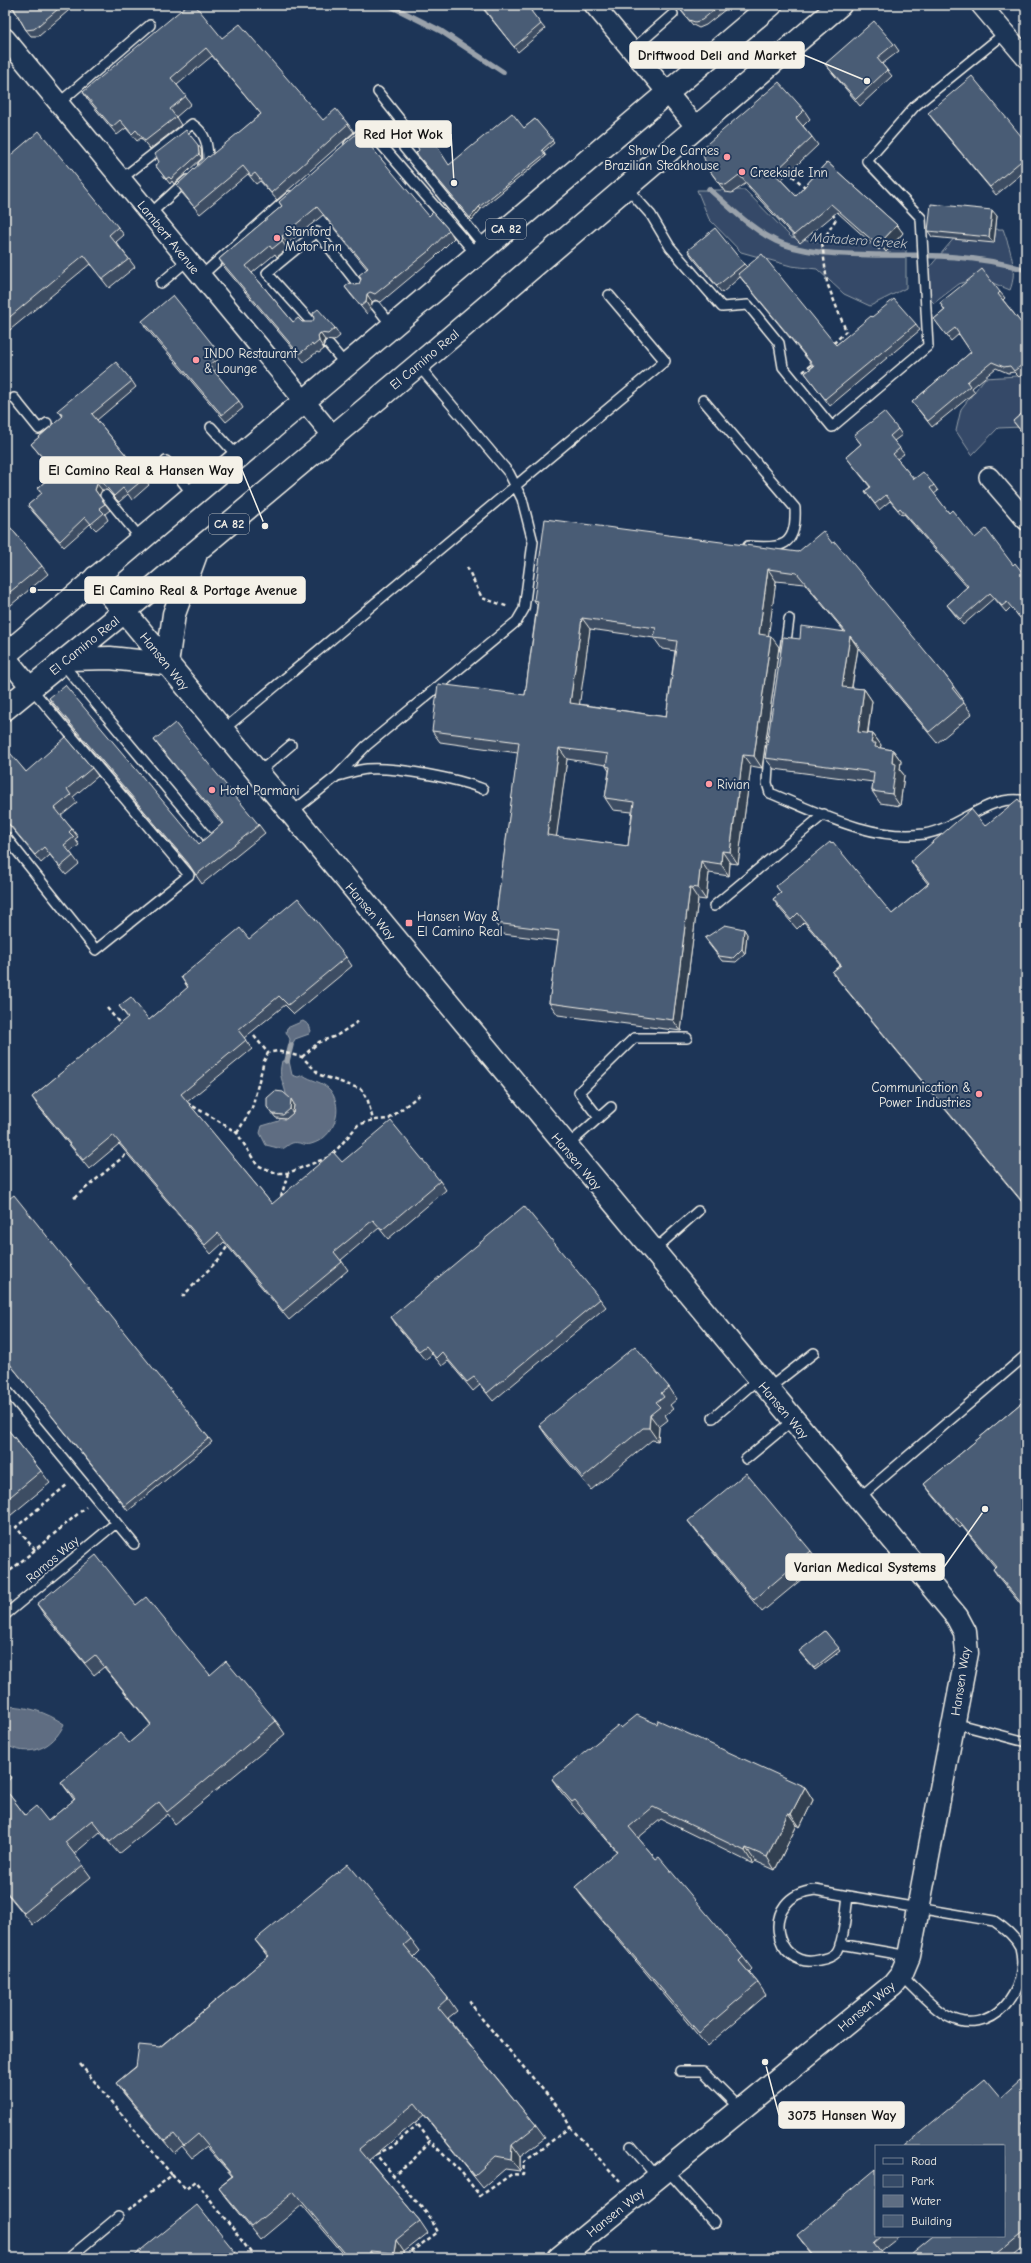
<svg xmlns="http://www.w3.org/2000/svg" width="1031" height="2263" font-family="'Comic Neue',sans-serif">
<rect width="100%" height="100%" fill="#1d3557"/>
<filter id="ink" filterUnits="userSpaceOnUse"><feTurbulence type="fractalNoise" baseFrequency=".025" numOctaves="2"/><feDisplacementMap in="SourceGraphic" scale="8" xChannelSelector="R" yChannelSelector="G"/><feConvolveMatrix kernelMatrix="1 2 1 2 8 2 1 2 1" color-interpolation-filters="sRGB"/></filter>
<g filter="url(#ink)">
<path fill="#354a67" stroke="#949ea8" d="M697 190H745L791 237 818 242 860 243 906 247V288L870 306 844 294 817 269 791 266 741 252 709 219Z
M1003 229C1010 249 1018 270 1010 290L978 277 959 284 934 303 921 290 928 269 961 230Z
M1026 344V425L1021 427 998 428 972 455 956 431 961 409 985 378 1018 376Z"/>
<path fill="#5e6d82" stroke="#9aa2ab" d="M303 1021 309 1025 311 1031 309 1034 295 1039 292 1045H289L290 1039 286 1032 287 1028Z
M282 1061H289L292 1075 298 1077 303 1075C311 1081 322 1081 330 1090 345 1109 334 1138 311 1144 305 1146 298 1141 292 1143 289 1144 285 1148 282 1149L266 1145 260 1133 262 1126 279 1121C282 1115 288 1101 286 1094 283 1079 278 1078 282 1061Z
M5 1706C27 1706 46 1712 64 1724 54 1748 28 1759 5 1744Z"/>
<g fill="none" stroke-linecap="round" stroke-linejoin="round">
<path stroke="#9aa2ab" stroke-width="5.5" d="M389 5 441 31 503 72
M709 189C730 207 751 229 776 241 804 255 850 254 881 255 930 255 979 255 1026 270
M287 1061 291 1045"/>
<g stroke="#f4f1e8" stroke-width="12">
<path id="service" d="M632 50 673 14
M378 92 409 131 404 148 485 247
M59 103 150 25
M349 144 367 128 476 254
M121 179 192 124C206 133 208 145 208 161L203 165
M626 187 651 215 670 247 722 307 748 305 779 343 783 367 832 427 928 346 921 218 867 161 915 106 1005 33
M150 214 187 180
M201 276 290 196
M161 283 188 260
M376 306 392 326
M314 325 267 273 317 232 360 287
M329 345 346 365
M14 398 39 429 47 423
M703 400 795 508C797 547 782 549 748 546
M211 427 238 457
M166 461 193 495
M105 495 141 539
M785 649 789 619
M62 663 208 838
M223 730 665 361 609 295
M769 750 767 783 770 793C819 813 871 841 924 834 961 828 988 793 1026 801
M258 773 291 745
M337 776C347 774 357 770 367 769 396 767 456 778 483 789
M291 813 337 776 366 746 517 621 524 609 533 542 522 499 509 473 418 365
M5 836 96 950 189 875 31 688
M714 906 824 814
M599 1118 579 1092 634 1038H687
M567 1146 611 1107
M653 1251 698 1211
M5 1388 134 1544
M768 1389 814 1353
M713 1418 758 1379
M746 1459 793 1420
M859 1498 1026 1355
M5 1615 116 1523
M954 1723 1026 1742
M815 1890 848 1896C846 1909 844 1944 836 1953 832 1957 825 1959 819 1960 773 1971 758 1896 815 1890Z
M848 1896 994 1921C1003 1927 1015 1936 1020 1947 1031 1991 991 2040 947 2016 932 2008 914 1987 901 1975
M840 1944 909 1956
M680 2071H703L741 2109
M631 2146 657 2177
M667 2170 714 2223
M69 2258 118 2217"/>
</g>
<g stroke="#f4f1e8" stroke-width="22">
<path id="minor" d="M594 5 696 127
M981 5 1026 58
M5 38 333 436
M989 477 1026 520
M5 656 31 688"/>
</g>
<g stroke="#f4f1e8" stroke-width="25">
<path id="tertiary" d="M96 577 957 1617 965 1632 967 1653 909 1956 901 1975 893 1985 559 2258"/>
</g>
<g stroke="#f4f1e8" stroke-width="25">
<path id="primary" d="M5 655 771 5
M67 659 110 658 167 664 174 614 196 554
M5 709 124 612 418 365 840 5"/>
</g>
<path stroke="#f4f1e8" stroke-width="2.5" stroke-dasharray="4 3" stroke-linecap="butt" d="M787 171 806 188
M832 214 836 219 822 242 827 283 846 331 832 345
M803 372 814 362
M467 567 482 598 509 607
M107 1008 122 1026
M254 1036 268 1053
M302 1057 319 1042 336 1036 359 1021
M187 1103 217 1120 237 1133 257 1165 276 1173H288L329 1157
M237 1133 252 1108 264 1061 268 1053 277 1051 302 1057 320 1075 361 1089 368 1101 373 1120
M333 1154 358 1125 373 1120 389 1119 422 1093
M281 1197 288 1173
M74 1198 129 1152
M182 1297 218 1260 229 1244
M35 1550 16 1527 68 1484
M5 1575 86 1507
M80 2064 172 2175 128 2210
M414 2119 430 2141
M570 2127 620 2181
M374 2152 393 2175
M376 2154 392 2147 417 2125
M172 2175 186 2189 196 2181 255 2258
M328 2258 333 2253 337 2258
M408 2258V2254L438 2232 429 2216 393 2175 413 2160 430 2141 462 2173 480 2196 512 2174 523 2175 524 2162 570 2127 563 2113 477 2013 468 1998"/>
<use href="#service" stroke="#1d3557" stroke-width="9"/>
<use href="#minor" stroke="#1d3557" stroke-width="19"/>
<use href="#tertiary" stroke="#1d3557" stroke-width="22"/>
<use href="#primary" stroke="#1d3557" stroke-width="22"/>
</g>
<path fill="#3e4e64" stroke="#f4f1e8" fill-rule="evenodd" d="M6 5H75L39 36H31L26 30 13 8 10 11Z
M468 5H480L473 11Z
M480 5H537L538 6 531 12 545 29 518 52Z
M625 5H636L629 11Z
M676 5H731L706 25 699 28 693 25Z
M222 38 323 120 348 124 354 132 277 200 260 181 256 184 248 174 200 214 182 193 177 185 261 114 212 56 177 85 191 104 176 117 181 125 150 149 141 138 137 141 126 128 117 135 88 100 83 92Z
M894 44 899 51 882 64 892 76 860 106 825 64Z
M804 110 810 119 803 126 812 137 818 145 781 180 796 196 827 162 897 225 903 233 886 252 881 246 879 250 837 212 800 243 745 184 732 193 725 192 707 167Z
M928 113 1026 142V170L996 195 934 121Z
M535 119 554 143 543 152 546 156 481 209 472 220 418 155 449 165 524 128Z
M201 149 202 158 174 184 172 181 170 184 155 165Z
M5 160 118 227 124 235 116 242 129 259 135 267 109 288 90 264 5 334Z
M279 202 429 216 449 230 454 238 435 257 381 302 375 300 372 302 371 310 367 314 351 295 345 287 355 285 359 284 367 269 323 215 287 244V249L277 257 275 254 252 273 293 322H302L335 328 340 336 334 341 325 340 323 343 324 349 319 353 317 352 304 362 224 267 219 259 282 206Z
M997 216 994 243 932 237 928 231Z
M688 250 744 264 747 267 836 345 872 317 916 324 920 330 830 406 805 373 813 366 740 277 722 293 692 257Z
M1000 292 1005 298 1003 300 1026 329V371L1019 377 1014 372 1008 373 996 368 972 388 975 392 932 427 912 402 971 352 959 334 951 341 934 319 945 310 940 303Z
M142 321 217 350 222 357 215 362 219 368 214 371 239 401 243 408 226 422 146 328Z
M132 381 136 387 97 420 145 478 149 485 132 500 128 494 119 502 107 490H102L99 496 110 510 105 514 108 520 96 530 90 524 64 547 33 512 28 505 42 494 38 488 55 473 36 450 31 444 63 417 58 410Z
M1026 410V438L1013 421Z
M898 429 902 435 894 441 904 454 897 459 914 479 934 485 938 491 934 494 949 513 975 538 1013 565 1026 577V625L1011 607 1006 612 994 598 963 625 947 605 967 587 904 514 902 515 890 501 879 510 865 491 870 487 846 457 861 444 854 435Z
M5 521 42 566 48 574 5 610Z
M832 543 945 675 962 698 961 699 972 714 937 743 858 648 852 688 864 689 872 701 868 733 873 734 881 745 880 748 893 750 901 761 900 770 904 775 900 806 880 803 872 791 873 782 774 769 765 758 800 639 844 631 805 584 776 581 768 635 779 647 762 768 751 766 738 864 730 863 729 876 709 873 706 900 698 899 681 1031 558 1015 549 1003 558 941 503 934 495 923 518 753 440 742 432 731 525 695 537 605 534 600 798 552ZM590 629 654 638 662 649 675 651 666 717 579 704ZM567 759 606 765V766L609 771 605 798 613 810 632 812 628 846 556 837Z
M49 698 199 844 222 824 160 748 154 740 259 825 265 833 202 884 191 868 55 707Z
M5 749 26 772 92 768 98 776 73 797 77 803 61 816 72 829 78 837 75 839 79 845 70 852 79 864 66 875 50 855 41 863 5 820Z
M1026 809V1207L838 980 832 972 840 965 804 922 797 929 779 908 773 899 781 893 776 886 892 914 928 884 917 870 911 861 985 826Z
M747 934 745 954 736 962 722 961 708 943Z
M249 939 346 957 352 966 294 1014 285 1005 244 1038 252 1049 187 1102 272 1204 342 1162 440 1181 446 1190 388 1239 379 1228 341 1260 348 1270 289 1320 224 1242 211 1254 119 1144 89 1169 38 1106 32 1097 128 1018 119 1006 149 1020 188 988 181 977Z
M294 1104 293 1113 286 1119 276 1118 267 1107Z
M5 1202 209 1438 212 1442 128 1511 5 1358Z
M600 1299 606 1307 493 1401 480 1385 473 1391 448 1361 442 1366 432 1354 425 1360 397 1326 391 1317Z
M669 1387 677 1399 670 1405 673 1409 665 1415 668 1420 659 1427 658 1441 652 1440 591 1490 548 1438 539 1425Z
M1026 1399V1611L999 1578 993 1569 995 1567 962 1526 960 1528 930 1492 924 1484Z
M5 1426 41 1471 50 1483 5 1520Z
M688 1521 811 1551 820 1564 762 1612 697 1533Z
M37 1604 136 1605 210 1675 276 1721 285 1734 175 1824 168 1814 119 1854 100 1832 74 1854 91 1877 33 1925 5 1891V1789L25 1815 48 1821 74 1800 61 1782 129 1743 151 1725 104 1667 94 1675 45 1616Z
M825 1631 840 1651 815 1670 800 1653Z
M621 1728 805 1787 813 1800 800 1827 797 1825 775 1870 755 1861 753 1864 661 1819 638 1838 656 1859 743 1957 752 1969 749 1972 758 1983 766 1995 707 2046 584 1899 575 1887 617 1852 583 1812 580 1814 561 1792 552 1779Z
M5 1770 11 1778 5 1783Z
M411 1939 420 1951 414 1957 448 1998 457 2011 448 2018 536 2126 545 2138 520 2157V2171L505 2169 483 2188 424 2115 369 2160 420 2221 428 2233 404 2252V2258H347L302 2205 260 2240 227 2199 218 2187 232 2176 207 2147 192 2158 182 2146 174 2153 125 2095 116 2083 268 1957 255 1940Z
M1026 2088V2244L1009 2258H906L1004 2236 1001 2098Z
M797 2235 876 2236H899L880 2251 886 2258H815L803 2243Z"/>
<path fill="#324051" stroke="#f4f1e8" d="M198 145 201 149 202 158 199 154Z
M479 207 481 209 472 220 470 218Z
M992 210 997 216 994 243 989 237Z
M897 225 903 233 886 252 880 243Z
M282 236 287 244V249L282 241Z
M875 238 881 246 879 250 873 241Z
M367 294 372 302 371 310 366 302Z
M320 333 325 340 323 343 324 349 319 341 318 336Z
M97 484 102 490 99 496 95 490Z
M768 569 776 581 767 646 759 634Z
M582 618 590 629 578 715 570 703Z
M771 636 779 647 762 768 754 756Z
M850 636 858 648 850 698 842 687Z
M864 689 872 701 866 743 858 732Z
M873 734 881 745 880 749 883 758 871 743Z
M559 748 567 759 555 847 547 835Z
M893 750 901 761 900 770 904 775 900 806 892 794V763Z
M743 755 751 766 738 864 730 852Z
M722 851 730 863 729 876 721 864Z
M701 861 709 873 706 900 698 888Z
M690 887 698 899 681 1031 673 1020Z
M744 929 747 934 745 954 742 949Z
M291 1099 294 1104 293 1113 290 1109Z
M650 1415 659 1427 658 1441 649 1428Z
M805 1787 813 1800 800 1827 791 1814Z
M788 1813 797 1825 775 1870 767 1857Z
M746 1848 755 1861 753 1864 745 1851Z
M512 2145 520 2157V2171L511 2159Z
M396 2240 404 2252V2258H398L394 2253Z
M370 2251 375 2258H369Z"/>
<path fill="#485b74" stroke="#f4f1e8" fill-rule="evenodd" d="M12 5H63L34 29 26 30Z
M187 5H195L222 38 240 24 323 120 336 109 348 124 271 193 255 173 251 176 243 166 194 207 177 185 208 156 209 157 261 114 206 48 171 78 186 96 170 109 176 117 145 141 136 130 132 134 120 120 112 127 83 92Z
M481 5H530L528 7 541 24 514 47Z
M677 5H720L702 20 695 22 689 20Z
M874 21 894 44 877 58 887 70 856 99 825 64Z
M972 76 1026 142V157L990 187 928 113Z
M779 82 804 110 796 118 812 137 774 173 796 196 827 162 897 225 880 243 875 238 873 241 831 204 794 235 739 175 726 185 719 183 707 167 701 149Z
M512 113 524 128 535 119 553 140 542 150 545 154 479 207 470 218 416 153 419 150 416 144 429 134 449 165Z
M186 130 198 145 199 154 171 179 169 177 166 179 155 165 159 162 155 154Z
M39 131 118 227 109 235 129 259 103 279 84 255 5 321V160Z
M356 134 359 137 361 135 429 216 433 212 449 230 430 250 375 294 370 292 367 294 366 302 361 306 345 287 350 283 355 285 359 284 361 279 359 275 368 268 317 207 282 236V241L272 249 270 246 246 266 293 322 298 318 302 322H312L314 319 313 313 318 309 335 328 328 334 320 333 318 336 319 341 313 346 312 344 299 354 219 259 282 206 279 202Z
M931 204 992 210 989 237 928 231Z
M715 228 744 264 717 286 688 250Z
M762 254 836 345 871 316 872 317 894 299 916 324 825 399 805 373 814 366 738 274Z
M982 269 1000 292 998 294 1026 329V362L1014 371 1010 366 1004 367 992 362 967 382 970 386 928 421 912 402 971 352 955 328 946 335 934 319 945 310 940 303Z
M173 295 217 350 210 356 214 361 209 365 239 401 222 415 142 321Z
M116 362 132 381 92 414 145 478 127 493 123 488 114 496 103 483 97 484 95 490 105 504 99 508 104 513 91 524 85 517 60 541 28 505 42 493 38 488 55 472 31 444 63 416 58 410Z
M1026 410V437L1013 421Z
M884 412 898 429 890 436 900 448 893 454 914 479 923 472 934 485 930 488 949 513 952 510 975 538 986 529 1013 565 1015 563 1026 577V625L1007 602 1002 606 990 593 960 619 947 605 968 586 900 508 898 510 886 495 875 504 865 491 871 487 846 457 861 444 854 435Z
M545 519 798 552 823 531 832 543 835 542 945 675 954 687 952 688 964 703 929 732 850 636 842 687 864 689 858 732 873 734 871 743H876L875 747 893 750 892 763 896 764 892 794 872 791 874 772 765 758 783 637 800 639 801 626 846 632 797 573 768 569 759 634 771 636 754 756 743 755 730 852 722 851 721 864 701 861 698 888 690 887 673 1020 549 1003 559 931 495 923 519 742 432 731 438 684 525 695 538 601 534 600ZM582 618 656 628 654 638 677 641 666 717 570 703ZM559 748 608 754 606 766 610 767 605 798 634 802 628 846 547 835Z
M5 521 42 566 5 596Z
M65 685 199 844 223 823 154 740 175 723 259 825 196 875 188 863 49 698Z
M66 737 92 768 67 789 71 795 55 808 72 829 69 832 74 837 64 845 73 856 60 867 44 847 35 855 5 819V749L6 748 26 772Z
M1018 799 1026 809V1206L832 972 841 965 798 913 791 920 773 899 781 893 776 886 830 842 831 844 833 842 892 914 929 883 911 861 970 810 971 809 985 826Z
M298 898 346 957 288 1005 279 996 238 1030 246 1040 181 1094 272 1204 333 1152 342 1162 391 1121 440 1181 382 1230 373 1220 334 1252 342 1262 283 1311 218 1233 205 1245 113 1135 83 1160 32 1097 128 1017 119 1006 131 997 149 1020 188 987 181 977 240 928 249 939Z
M725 925 744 929 742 949 733 958 719 956 705 938Z
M275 1091 283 1092 291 1099 290 1109 283 1115 273 1114 267 1107V1098Z
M14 1195 209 1438 125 1506 5 1358V1202Z
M524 1206 600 1299 487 1393 474 1377 467 1382 442 1352 436 1358 426 1346 419 1351 391 1317Z
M635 1346 669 1387 661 1393 664 1397 656 1403 660 1407 650 1415 649 1428H643L583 1478 539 1425Z
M1026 1399V1609L993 1569 996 1566 956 1518 954 1519 924 1484Z
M5 1426 41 1471 5 1501Z
M746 1473 811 1551 754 1600 688 1521Z
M96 1555 136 1605 146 1597 210 1675 226 1661 276 1721 167 1812 159 1802 110 1842 92 1820 65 1842 83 1865 24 1913 5 1890V1789L25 1815 36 1806 48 1821 75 1799 61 1782 120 1733 129 1743 151 1724 95 1655 85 1663 37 1604Z
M825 1631 839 1648 814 1668 799 1651Z
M637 1715 657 1724 658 1720 805 1787 791 1814 788 1813 767 1857 746 1848 745 1851 653 1807 629 1827 656 1859 659 1857 743 1957 739 1961 758 1983 699 2033 575 1887 617 1851 575 1800 572 1802 552 1779 618 1725 621 1728Z
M348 1864 411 1939 404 1945 448 1998 438 2007 536 2126 512 2145 511 2159 496 2156 474 2176 415 2103 359 2149 420 2221 396 2240 394 2253 370 2251 369 2258H349L294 2192 251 2227 218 2187 233 2176 198 2134 184 2146 174 2134 165 2141 116 2083 136 2067 139 2045 160 2047 269 1956 255 1940Z
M985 2079 1001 2098 1020 2081 1026 2088V2120L1022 2123 1026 2128V2230L992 2258H906L933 2236H1004V2146H904Z
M876 2169V2236H882L874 2243 886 2258H816L797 2235Z
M197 2205 240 2258H132Z"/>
</g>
<g fill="#ff9aa2" stroke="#1d3557" stroke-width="1.5">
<circle cx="727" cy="157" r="4"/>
<circle cx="742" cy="172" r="4"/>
<circle cx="277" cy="238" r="4"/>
<circle cx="196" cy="360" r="4"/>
<circle cx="709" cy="784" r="4"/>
<circle cx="212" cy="790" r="4"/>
<rect x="405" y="919" width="8" height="8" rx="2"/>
<circle cx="979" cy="1094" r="4"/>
</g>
<g text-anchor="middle" stroke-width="4" stroke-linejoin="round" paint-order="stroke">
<g fill="#1d3557" stroke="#b4b9bc" stroke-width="1">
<rect x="486" y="219" width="40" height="20" rx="3"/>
<rect x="209" y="514" width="40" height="20" rx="3"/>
</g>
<g font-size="12" font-weight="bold" fill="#f4f1e8">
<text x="506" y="233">CA 82</text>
<text x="229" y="528">CA 82</text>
</g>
<g font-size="13" fill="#f4f1e8" stroke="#1d3557" text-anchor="start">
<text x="719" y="155" text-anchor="end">Show De Carnes<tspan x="719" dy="15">Brazilian Steakhouse</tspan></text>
<text x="750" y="177">Creekside Inn</text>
<text x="285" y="236">Stanford<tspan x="285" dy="15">Motor Inn</tspan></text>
<text x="204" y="358">INDO Restaurant<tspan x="204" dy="15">&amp; Lounge</tspan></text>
<text x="717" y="789">Rivian</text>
<text x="220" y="795">Hotel Parmani</text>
<text x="417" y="921">Hansen Way &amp;<tspan x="417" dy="15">El Camino Real</tspan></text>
<text x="971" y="1092" text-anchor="end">Communication &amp;<tspan x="971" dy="15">Power Industries</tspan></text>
</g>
<g font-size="13" fill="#f4f1e8" stroke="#1d3557">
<text transform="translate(169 237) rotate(51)" y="5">Lambert Avenue</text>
<text transform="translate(424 359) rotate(-40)" y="5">El Camino Real</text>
<text transform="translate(84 645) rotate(-39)" y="5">El Camino Real</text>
<text transform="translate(165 661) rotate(51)" y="5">Hansen Way</text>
<text transform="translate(371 911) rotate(50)" y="5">Hansen Way</text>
<text transform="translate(577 1161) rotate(50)" y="5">Hansen Way</text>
<text transform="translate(784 1410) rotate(50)" y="5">Hansen Way</text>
<text transform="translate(52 1559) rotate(-40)" y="5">Ramos Way</text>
<text transform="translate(960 1681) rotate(-81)" y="5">Hansen Way</text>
<text transform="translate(866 2006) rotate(-40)" y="5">Hansen Way</text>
<text transform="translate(615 2212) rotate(-39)" y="5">Hansen Way</text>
</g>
<g font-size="14" font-style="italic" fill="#c0c3c4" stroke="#1d3557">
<text transform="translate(859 240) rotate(4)" y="5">Matadero Creek</text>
</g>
</g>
<path fill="none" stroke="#f4f1e8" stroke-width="1.5" d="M867 81L804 55M454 183L451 134M265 526L242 470M33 590L85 590M985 1509L944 1567M765 2062L779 2115"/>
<g fill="#f4f1e8" stroke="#1d3557" stroke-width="1.5">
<circle cx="867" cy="81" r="4"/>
<circle cx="454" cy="183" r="4"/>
<circle cx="265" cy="526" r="4"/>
<circle cx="33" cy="590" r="4"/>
<circle cx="985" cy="1509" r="4"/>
<circle cx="765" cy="2062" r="4"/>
</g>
<g fill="#f4f1e8" stroke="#f4f1e8" stroke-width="1.5">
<rect x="630" y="42" width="174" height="26" rx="4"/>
<rect x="356" y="121" width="95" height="26" rx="4"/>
<rect x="40" y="457" width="202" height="26" rx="4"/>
<rect x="85" y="577" width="220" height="26" rx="4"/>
<rect x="786" y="1554" width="158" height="26" rx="4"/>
<rect x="779" y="2102" width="125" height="26" rx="4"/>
</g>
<g font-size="14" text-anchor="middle" font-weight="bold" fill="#111">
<text x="717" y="60">Driftwood Deli and Market</text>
<text x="403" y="139">Red Hot Wok</text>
<text x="141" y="475">El Camino Real &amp; Hansen Way</text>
<text x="195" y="595">El Camino Real &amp; Portage Avenue</text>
<text x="865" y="1572">Varian Medical Systems</text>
<text x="842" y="2120">3075 Hansen Way</text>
</g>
<rect width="1031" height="2263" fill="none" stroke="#1d3557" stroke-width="20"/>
<rect x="10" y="10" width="1011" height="2243" fill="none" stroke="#f4f1e8" stroke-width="1.5" filter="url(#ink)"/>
<rect x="875" y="2145" width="130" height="92" fill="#1d3557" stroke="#738091"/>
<rect x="883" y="2158" width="20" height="6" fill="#1d3557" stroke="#738091"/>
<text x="911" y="2165" font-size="12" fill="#f4f1e8">Road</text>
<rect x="883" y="2175" width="20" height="12" fill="#354a67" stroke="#738091"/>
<text x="911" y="2185" font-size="12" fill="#f4f1e8">Park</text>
<rect x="883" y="2195" width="20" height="12" fill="#5e6d82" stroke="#738091"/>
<text x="911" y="2205" font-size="12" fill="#f4f1e8">Water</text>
<rect x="883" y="2215" width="20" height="12" fill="#485b74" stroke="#738091"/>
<text x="911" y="2225" font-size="12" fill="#f4f1e8">Building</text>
</svg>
